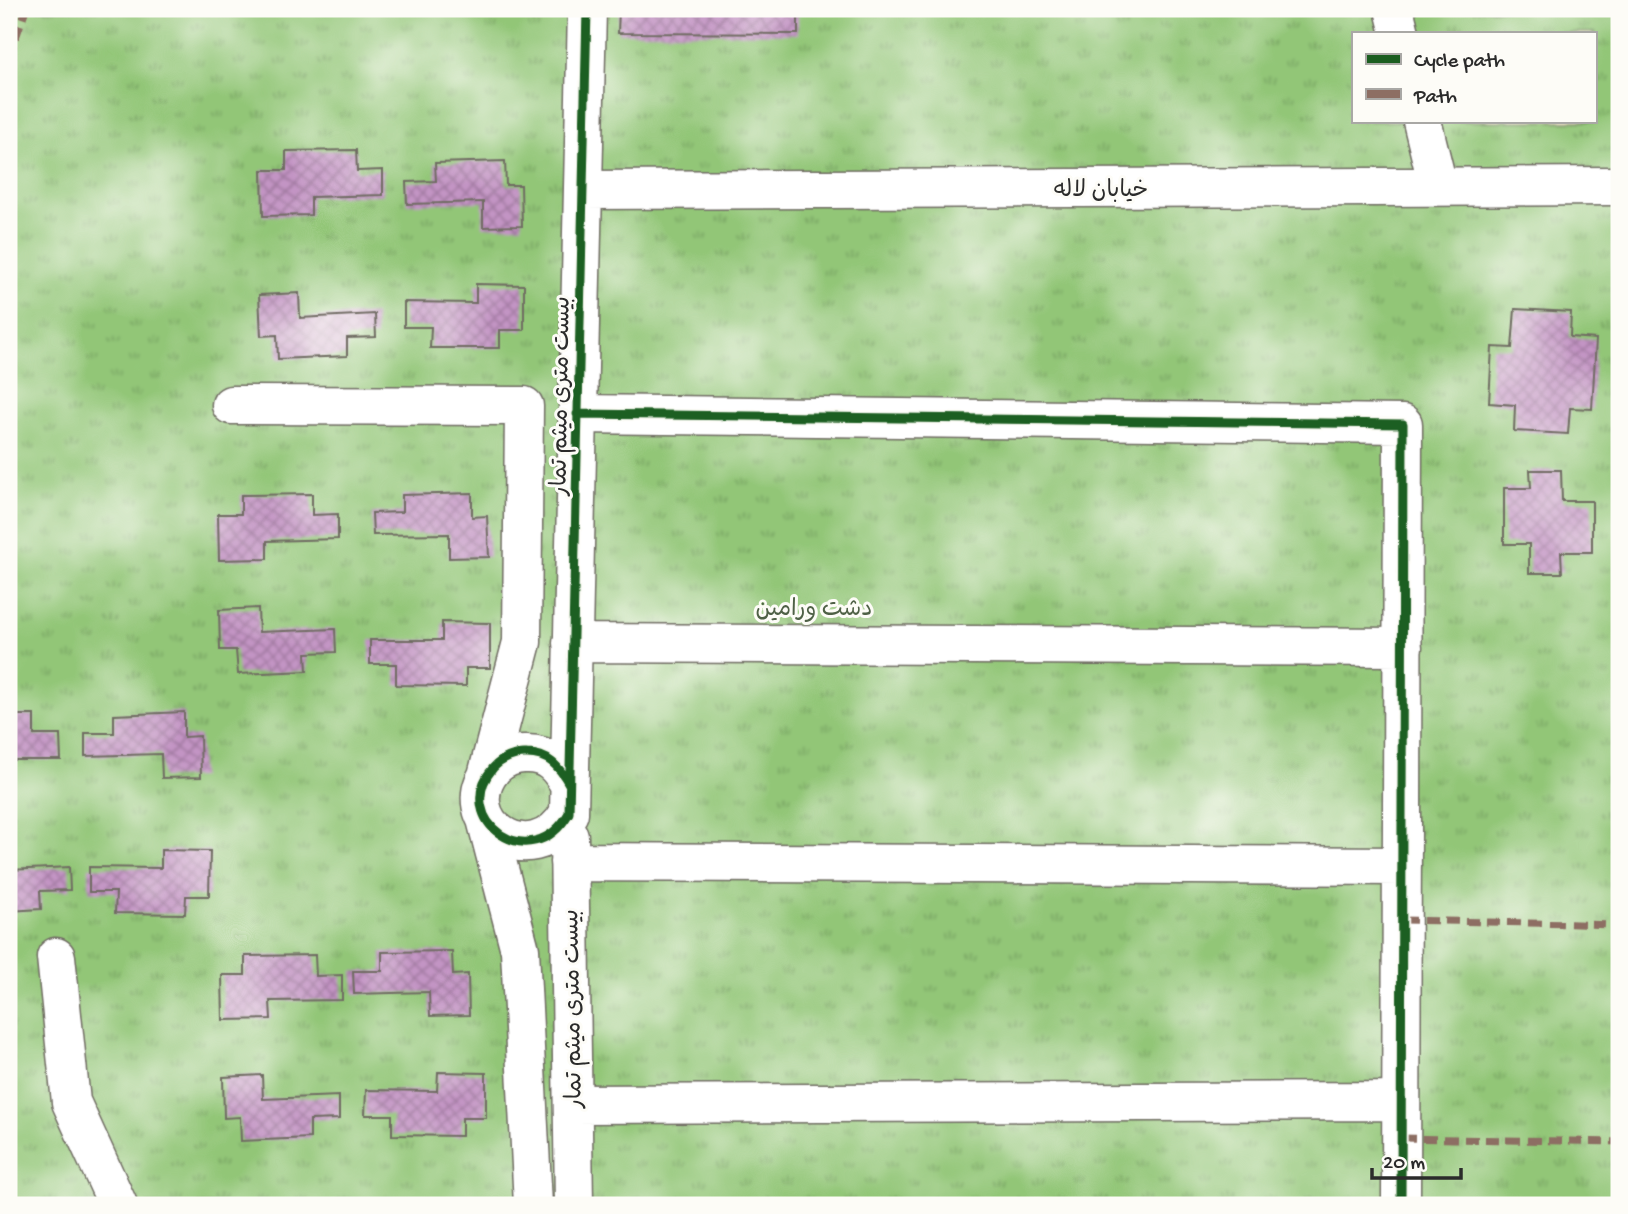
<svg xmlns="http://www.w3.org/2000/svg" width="1628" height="1214" font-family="'Gochi Hand','Playpen Sans Arabic',sans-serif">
<defs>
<pattern id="grass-tufts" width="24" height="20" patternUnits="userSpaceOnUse" patternTransform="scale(1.75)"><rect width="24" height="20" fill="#92c677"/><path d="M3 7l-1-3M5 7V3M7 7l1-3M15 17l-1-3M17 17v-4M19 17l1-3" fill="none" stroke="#77a162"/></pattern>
<pattern id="building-cross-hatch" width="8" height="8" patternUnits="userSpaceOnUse" patternTransform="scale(1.75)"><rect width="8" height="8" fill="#c394c4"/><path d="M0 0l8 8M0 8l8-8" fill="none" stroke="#9f799f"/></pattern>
</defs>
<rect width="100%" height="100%" fill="#fdfcf7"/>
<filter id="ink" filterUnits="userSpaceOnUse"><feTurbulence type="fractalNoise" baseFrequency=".0143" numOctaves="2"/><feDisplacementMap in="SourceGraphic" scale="14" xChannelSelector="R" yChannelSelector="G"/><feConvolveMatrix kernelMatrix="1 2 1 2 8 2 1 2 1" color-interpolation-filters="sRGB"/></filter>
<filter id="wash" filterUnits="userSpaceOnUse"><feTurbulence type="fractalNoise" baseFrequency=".00686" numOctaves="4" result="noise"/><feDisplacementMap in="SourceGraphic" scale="28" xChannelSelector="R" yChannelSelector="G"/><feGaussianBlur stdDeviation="1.57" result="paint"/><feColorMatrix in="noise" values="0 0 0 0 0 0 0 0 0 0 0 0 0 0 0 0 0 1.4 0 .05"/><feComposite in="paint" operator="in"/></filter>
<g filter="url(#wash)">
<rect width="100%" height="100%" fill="#f1e6cb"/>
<path fill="url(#grass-tufts)" stroke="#5e7851" stroke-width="2" fill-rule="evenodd" d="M9 9H1619V1205H9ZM1353 33H1595V121H1353Z"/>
<g id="blocks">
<path fill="url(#building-cross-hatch)" d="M619 9H798V34L618 33Z
M356 150 357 171 383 170V195L311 197V215L263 216 262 170H286V151Z
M505 161 506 185H521L522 226 483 227V202L407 204 406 182 436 181 435 163Z
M476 284 524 285V330H500V348H430L431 327H404V302L476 303Z
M299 293 300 318 375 314 376 337 347 338V356L278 359 277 335 261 336 259 295Z
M1515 309 1571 312 1570 337 1596 339 1592 409 1570 408 1568 434 1514 431 1515 405 1489 403 1492 347 1512 348Z
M1530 470H1561L1562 501H1592V552H1561L1562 573H1529V544H1504V488H1531Z
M472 493V517L487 516 489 557 449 558V534L373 535 372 513 402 512V495Z
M312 494V515L338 514V539L267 541V559L219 560 218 514H241V495Z
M258 608 259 632 335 629 336 652 306 653 307 671 238 674 236 650H220L219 610Z
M442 622 490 623V668H466V686L396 685V664H370V640H442Z
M184 712V737L200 736 201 777 162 778 161 754 85 756V733H114V715Z
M9 715H34V735H60L61 760H9Z
M161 850 210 851 209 896H186L185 914 115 913 116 892H89V867L161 868Z
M69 867 70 890 40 891 41 909 9 911V870Z
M452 951 453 975 468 974 469 1015 430 1016 429 992 354 994 353 971H382V952Z
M315 955 316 976 342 975V1000L270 1001 271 1019 223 1020 222 975H245V956Z
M438 1072 486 1073V1118H462V1136L392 1135V1115H365L366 1090 437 1091Z
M262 1075 263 1099 339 1096V1119L310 1120V1138L241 1141 240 1117 224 1118 223 1077Z
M499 1201V1205H443V1203Z"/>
</g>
</g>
<g filter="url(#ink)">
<use href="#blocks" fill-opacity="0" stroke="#706c63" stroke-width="2"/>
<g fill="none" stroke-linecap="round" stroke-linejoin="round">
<g stroke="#706c63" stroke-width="41">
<path id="minor" d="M1394 9 1400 33
M1422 121 1438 186
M583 190 1619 186
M231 405 524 406 522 642 487 776
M577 414 1403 424 1401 1205
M572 643 1403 647
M569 784C559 766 548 754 527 754 515 753 501 759 493 768 450 819 531 879 569 813L587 9
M486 819 520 950 533 1205
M569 836 574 1205
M569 862 1402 866
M56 957 71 1102 118 1205
M573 1104 1401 1101"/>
</g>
<use href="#minor" stroke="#fff" stroke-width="38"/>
<path stroke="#8d6e63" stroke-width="7" stroke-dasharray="14 7" stroke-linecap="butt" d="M9 58 26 9
M1402 920 1619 925
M1401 1138 1619 1142"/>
<g stroke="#fdfcf7" stroke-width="13">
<path id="cycleway" d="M577 414 1403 424 1401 1205
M569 784C559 766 548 754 527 754 515 753 501 759 493 768 450 819 531 879 569 813L587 9"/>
</g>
<use href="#cycleway" stroke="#1b5e20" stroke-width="9"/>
</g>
</g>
<g text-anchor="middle" stroke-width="6" stroke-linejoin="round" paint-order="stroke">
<g font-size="23" fill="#2b2b2b" stroke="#fdfcf7">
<text x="1101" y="196">خیابان لاله</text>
<text transform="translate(559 396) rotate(-89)" y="8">بیست متری میثم تمار</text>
<text transform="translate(571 1009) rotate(-91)" y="8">بیست متری میثم تمار</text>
</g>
<g font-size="23" fill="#4f6146" stroke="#fdfcf7">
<text x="814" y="615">دشت ورامین</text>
</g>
</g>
<rect width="1628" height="1214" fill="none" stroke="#fdfcf7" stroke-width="35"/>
<rect x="1352" y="32" width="245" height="91" fill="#fdfcf7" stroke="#a9a8a5" stroke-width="2"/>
<rect x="1366" y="54" width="35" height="10" fill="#1b5e20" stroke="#a9a8a5" stroke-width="2"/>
<text x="1414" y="66" font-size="21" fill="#2b2b2b">Cycle path</text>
<rect x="1366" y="89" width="35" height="10" fill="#8d6e63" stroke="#a9a8a5" stroke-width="2"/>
<text x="1414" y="102" font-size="21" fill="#2b2b2b">Path</text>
<path d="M1372 1168v10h89v-10" fill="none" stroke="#2b2b2b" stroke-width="3.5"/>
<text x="1383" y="1168" font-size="21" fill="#2b2b2b" stroke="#fdfcf7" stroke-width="5" paint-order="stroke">20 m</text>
</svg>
